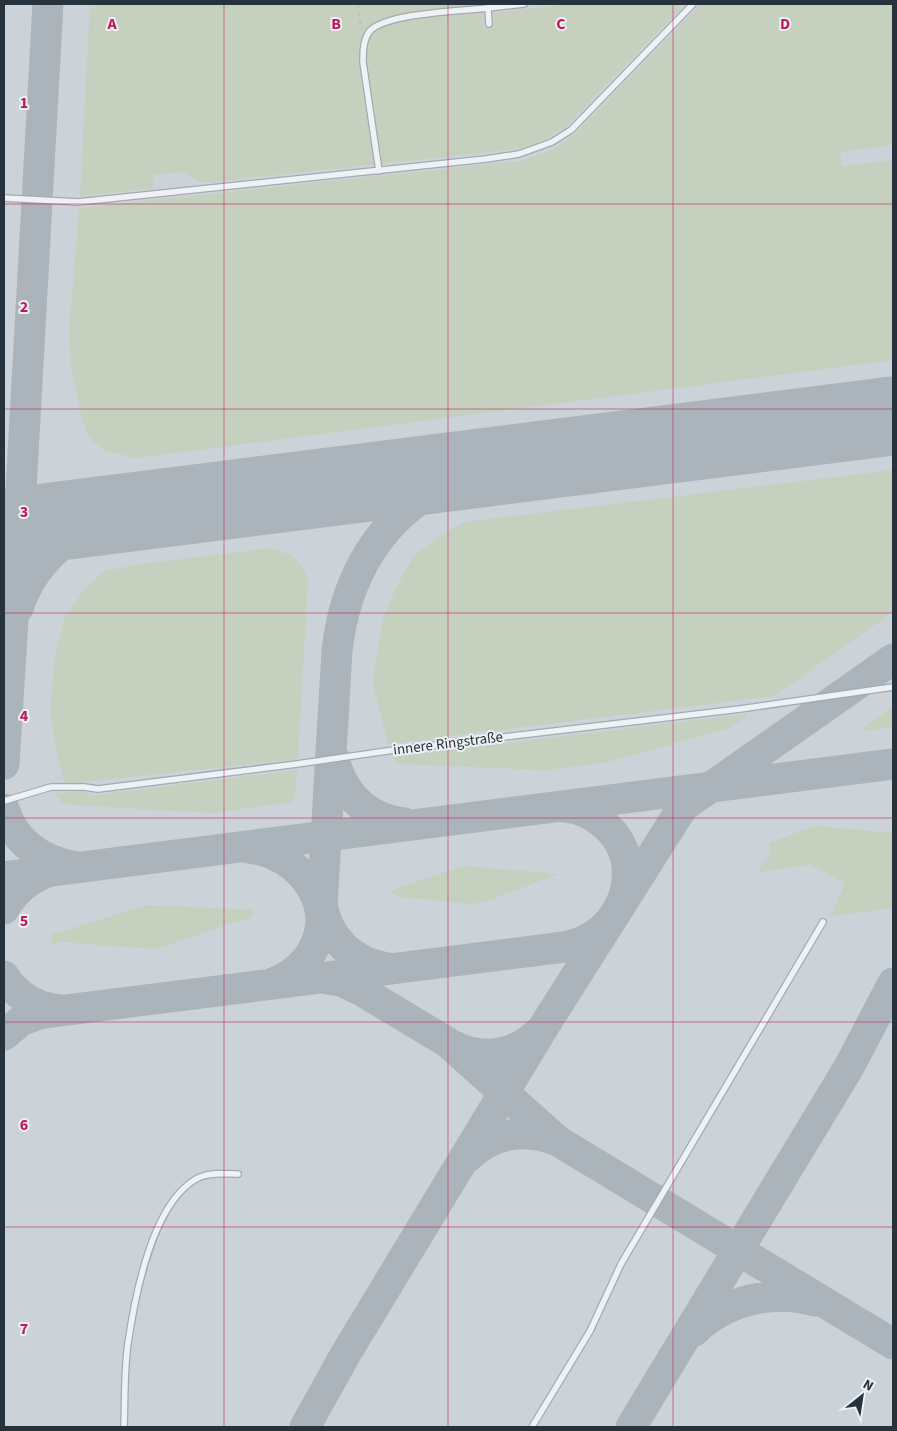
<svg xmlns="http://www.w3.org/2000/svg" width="897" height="1431" font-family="'Source Sans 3',sans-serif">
<rect width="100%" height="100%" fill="#dde2e6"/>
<path fill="#cbd2d8" d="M4 4H893V1427H4Z"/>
<path fill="#c6d0be" d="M90 4H494L482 6 484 28 491 27 494 29 493 15 494 13 569 4H685L567 125 546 139 517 149 202 183 183 172 153 175 154 188 80 196Z
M701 4H893V145L840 152 842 166 893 160V360L136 458 107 451 97 445 89 437 82 420 71 364 69 332 79 208 520 161 552 150 574 135Z
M893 470V612L774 696 388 744 373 683 383 619 396 588 413 557 440 536 465 522Z
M272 548C292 555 300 559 308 579L298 759 65 784 56 751 50 706 56 652 65 618 83 591 105 571 141 564Z
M893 707V727L864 731 863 728Z
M747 714V717L726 729 604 763 546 770 399 764 393 757Z
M297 770 295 796 292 802 212 813 73 805 61 802 54 793 82 791 90 796Z
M815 826 893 833V908L831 916 845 883 810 864 757 873 771 851 769 843Z
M463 866H464L558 874 484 902 469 904 396 896 391 892V890Z
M147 905 251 910 252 913 251 918 237 921 157 949 60 942 52 944 51 935Z"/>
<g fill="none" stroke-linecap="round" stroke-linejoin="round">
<path stroke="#aab4ba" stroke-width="31" d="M18 608C36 553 85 519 140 511
M333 756C342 793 364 818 404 823
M4 764 19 526 48 4
M4 809C14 841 41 861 73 866
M249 848C303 854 344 912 306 960 298 969 287 978 275 982
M4 877 893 764
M322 905C329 940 353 962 387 968
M4 909C13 893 28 880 45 873
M321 922 337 651C345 578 380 515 449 483 471 473 495 468 519 464
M4 976C16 996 38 1009 62 1010
M327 979 341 981 362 991 447 1042 558 1141 893 1344
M4 1035 22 1020 43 1013 564 947C574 945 584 942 593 936 631 912 641 855 605 825 593 814 579 808 564 807
M454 1046C483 1061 516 1055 539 1032
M468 1157C493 1132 527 1128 558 1141
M694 1331C726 1300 773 1289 815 1301
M305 1427 345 1355 546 1023 679 813 685 805 701 794 893 659
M631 1427 849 1067 893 983"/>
<path stroke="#aab4ba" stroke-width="79" d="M4 528 893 416"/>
<g stroke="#a3aab0" stroke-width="8">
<path id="service" d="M489 24 488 8 524 4
M379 171 363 62C363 52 363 41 369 32 384 13 462 11 488 8
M4 198 78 202 486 159 519 154 552 142 571 130 693 4
M4 801 51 787H84L98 789 297 764 394 750 740 709 893 687
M124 1427C125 1400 124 1371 128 1343 135 1296 153 1199 200 1177 212 1172 226 1174 238 1174
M532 1427 590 1331 621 1264 823 922"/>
</g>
<path stroke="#bbc0c5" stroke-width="2" stroke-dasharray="4 4" stroke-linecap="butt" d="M358 4 361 29"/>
<use href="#service" stroke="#eff2f5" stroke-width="5.5"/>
</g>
<path fill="none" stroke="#c2185b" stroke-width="1" stroke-opacity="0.55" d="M224 4V1427M448 4V1427M673 4V1427M4 204H893M4 409H893M4 613H893M4 818H893M4 1022H893M4 1227H893"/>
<g text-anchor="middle" stroke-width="4" stroke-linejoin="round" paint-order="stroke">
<g font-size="15" fill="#27333c" stroke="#ecf1f4">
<text transform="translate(448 743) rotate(-7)" y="5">innere Ringstraße</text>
</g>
</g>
<g font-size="16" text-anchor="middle" font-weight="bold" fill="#c2185b" stroke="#ecf1f4" stroke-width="4" stroke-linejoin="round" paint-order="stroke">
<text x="112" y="29">A</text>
<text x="336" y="29">B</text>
<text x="561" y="29">C</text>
<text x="785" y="29">D</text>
<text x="24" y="108">1</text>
<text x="24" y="312">2</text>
<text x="24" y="517">3</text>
<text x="24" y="721">4</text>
<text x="24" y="926">5</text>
<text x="24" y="1130">6</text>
<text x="24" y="1334">7</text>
</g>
<rect width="897" height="1431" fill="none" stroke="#27333c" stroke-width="10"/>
<g transform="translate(862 1396) rotate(30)" stroke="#ecf1f4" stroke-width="4" paint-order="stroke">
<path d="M0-4L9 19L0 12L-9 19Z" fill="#27333c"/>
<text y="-8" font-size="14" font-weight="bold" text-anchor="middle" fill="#27333c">N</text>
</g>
</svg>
